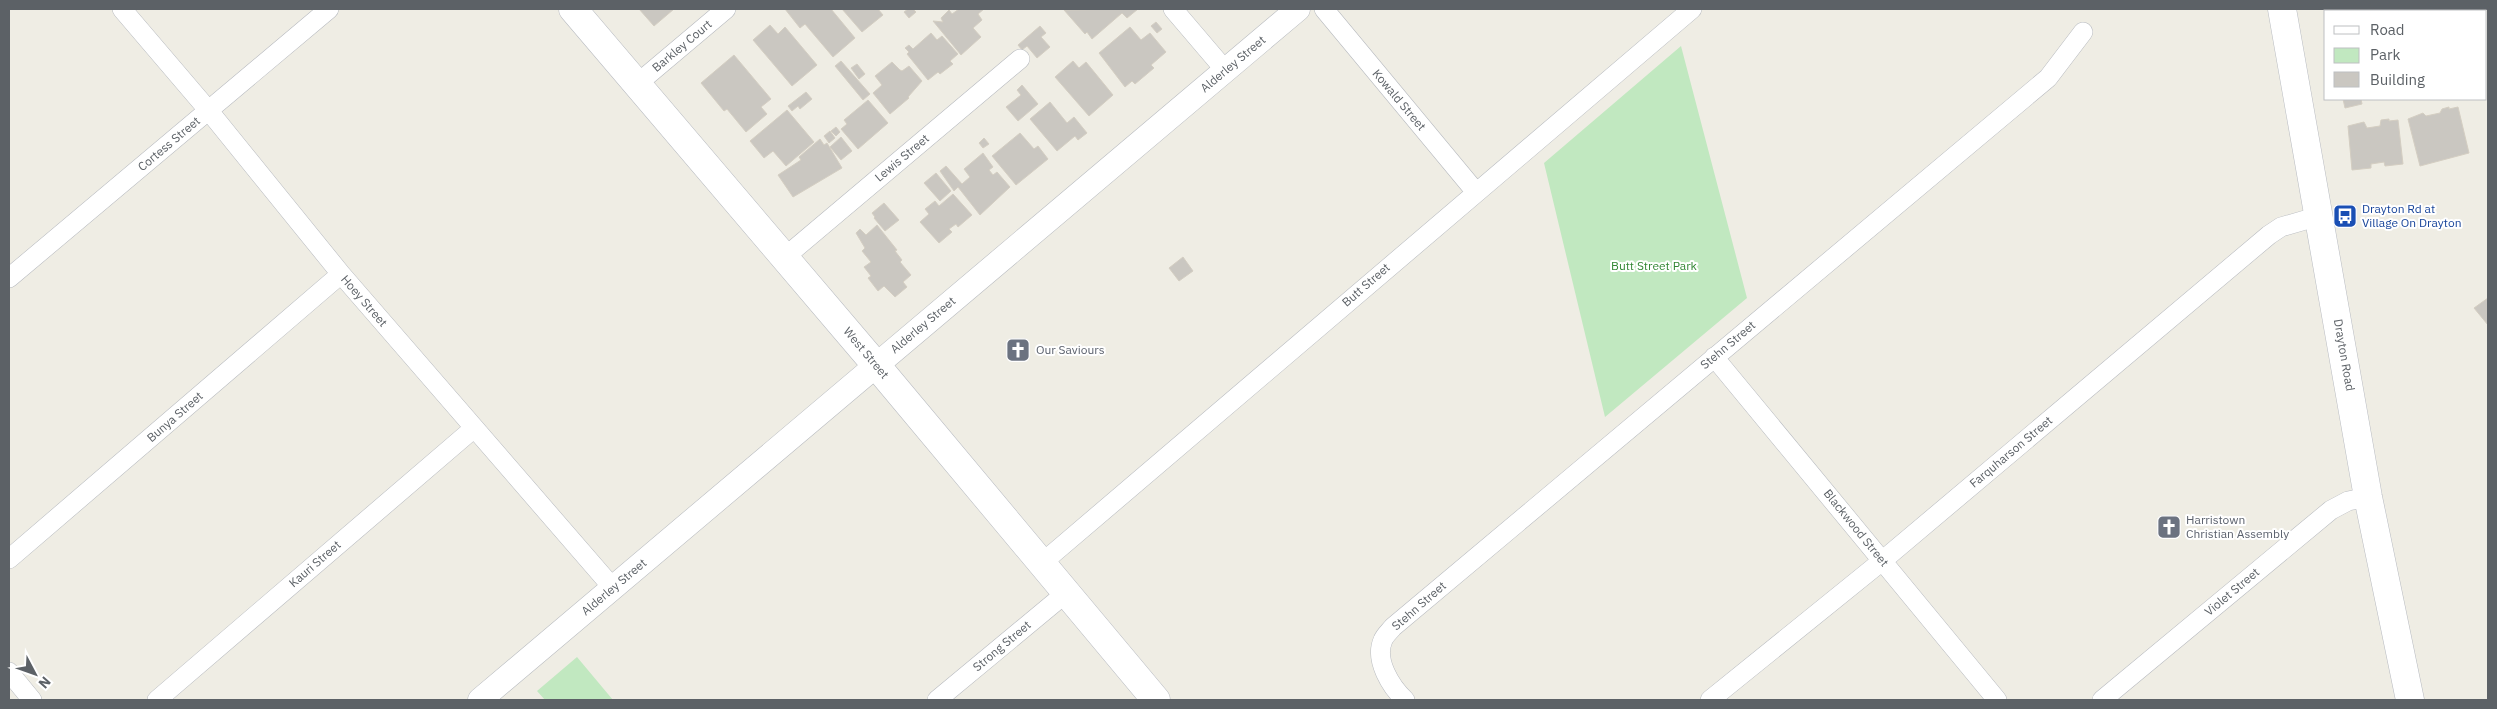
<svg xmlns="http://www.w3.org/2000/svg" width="2497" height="709" font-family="'IBM Plex Sans',sans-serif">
<rect width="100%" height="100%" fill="#efede4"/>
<path fill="#c1e8c0" d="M1681 46 1747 298 1605 417 1544 163Z
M577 657 613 700H545L537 691Z"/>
<path fill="#cac7c1" stroke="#d4cec2" d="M639 9H674L654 26Z
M785 9H831L855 38 833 57 805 24 800 28Z
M842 9H878L883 15 862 32Z
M908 9H913L916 12 909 18 904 12Z
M959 9H984L978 14 982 20 973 28 981 37 961 55 933 21 943 22 941 18 949 10 952 14Z
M1138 9 1127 18 1122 13 1092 39 1087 32 1085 34 1064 10Z
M2325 9H2377V11L2326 12Z
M2388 9H2408V11H2389Z
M1156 22 1162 29 1157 33 1151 26Z
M770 25 778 34 785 27 817 65 792 86 753 40Z
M1040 26 1046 33 1041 37 1050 47 1037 58 1027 46 1022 50 1018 45Z
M1130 27 1141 40 1150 33 1166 52 1151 65 1154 68 1135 84 1132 81 1125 87 1099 53Z
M931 33 937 40 942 36 958 54 950 61 953 64 940 74 938 72 928 80 907 54 909 52 905 48 909 45 913 49Z
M734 55 771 99 761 107 767 114 746 132 727 109 724 111 701 83Z
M841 61 870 94 863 100 835 66Z
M1073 61 1079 68 1086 62 1113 95 1089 116 1055 77Z
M892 62 900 70 902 71 909 66 922 81 908 97 909 98 890 114 873 93 882 85 875 76Z
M857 64 865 74 859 79 851 68Z
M1022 85 1038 104 1018 121 1006 107 1021 95 1017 90Z
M806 92 812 99 800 109 798 106 792 111 788 106Z
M2343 99H2361L2362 104 2345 108Z
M868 100 888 123 858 149 841 129 847 124 844 120Z
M1050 102 1067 123 1074 117 1087 133 1078 140 1075 136 1057 151 1030 119Z
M2449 107V109L2458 107 2469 153 2420 166 2408 119 2423 113 2426 116 2440 113 2442 109Z
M787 110 814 142 786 166 773 151 764 158 750 141Z
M2389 119V121L2398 120 2403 164 2385 166 2384 162 2371 164V168L2352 170 2348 126 2364 122 2367 128 2380 126 2381 120Z
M836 127 840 132 836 136 831 131Z
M830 131 835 138 829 143 824 136Z
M1020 133 1034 149 1038 146 1048 159 1016 185 992 156Z
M841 137 852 151 841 160 830 147Z
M984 138 989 144 983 148 979 143Z
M820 139 824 145 827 143 842 168 793 197 778 175 801 160 799 157Z
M983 153 993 167 989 170 993 175 997 172 1010 187 980 215 958 187 954 191 940 171 946 166 962 184 970 177 964 169Z
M936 173 951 191 940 201 924 183Z
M953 194 972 215 958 227 956 224 949 229 952 232 939 243 920 222 929 214 925 209 935 201 939 206Z
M884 203 899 220 885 231 874 218 875 217 872 213Z
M877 225 897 250 895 251 902 260 900 262 911 275 903 282 907 287 895 297 884 286 878 291 868 278 871 276 864 267 871 262 862 251 865 248 856 233 860 229 866 235Z
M1183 257 1193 271 1179 281 1169 268Z
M2488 298V325L2474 308Z"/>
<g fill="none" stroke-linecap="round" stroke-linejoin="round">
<g stroke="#b7babf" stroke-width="20">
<path id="minor" d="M122 9 209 111 341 274 613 588
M1173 9 1225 70
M1324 9 1475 191
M637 84 726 9
M785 257 1020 59
M9 278 329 9
M1714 357 1997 700
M9 559 341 274
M1042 563 1692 9
M9 672 32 700
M157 700 473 429
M937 700 1066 593
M1405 700C1391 687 1374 660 1383 640 1385 635 1390 631 1393 627L2048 78 2083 32
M1710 700 1882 561 2269 235 2281 227 2319 216
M2102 700 2331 510 2348 501 2368 497"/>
</g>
<g stroke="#b7babf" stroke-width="25">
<path id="tertiary" d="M480 700 1298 9"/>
</g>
<g stroke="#b8bbc1" stroke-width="29">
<path id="secondary" d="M573 9 876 365 1156 700
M2282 9 2368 497 2410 700"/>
</g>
<use href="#minor" stroke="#fff" stroke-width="19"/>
<use href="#tertiary" stroke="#fff" stroke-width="24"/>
<use href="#secondary" stroke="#fff" stroke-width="28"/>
</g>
<defs>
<g id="bus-square" transform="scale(1.25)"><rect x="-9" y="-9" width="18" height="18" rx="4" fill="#1a4fb4" stroke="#fff"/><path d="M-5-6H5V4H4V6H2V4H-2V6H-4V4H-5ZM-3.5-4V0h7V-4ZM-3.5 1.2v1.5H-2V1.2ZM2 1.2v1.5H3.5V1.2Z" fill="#fff"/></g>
<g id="church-square" transform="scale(1.25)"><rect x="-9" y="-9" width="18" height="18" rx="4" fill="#6b7280" stroke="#fff"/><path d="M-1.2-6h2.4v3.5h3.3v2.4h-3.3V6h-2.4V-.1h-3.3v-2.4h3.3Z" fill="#fff"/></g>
</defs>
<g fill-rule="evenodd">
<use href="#bus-square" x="2345" y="216"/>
<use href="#church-square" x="1018" y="350"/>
<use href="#church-square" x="2169" y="527"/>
</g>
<g text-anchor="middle" stroke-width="4" stroke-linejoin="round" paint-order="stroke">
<g font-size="12" fill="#5c6166" stroke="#fff">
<text transform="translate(682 46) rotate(-40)" y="4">Barkley Court</text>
<text transform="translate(1233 64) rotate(-40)" y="4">Alderley Street</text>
<text transform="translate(1399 100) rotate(50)" y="4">Kowald Street</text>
<text transform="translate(169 144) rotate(-40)" y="4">Cortess Street</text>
<text transform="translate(902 158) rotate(-40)" y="4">Lewis Street</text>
<text transform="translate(1366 285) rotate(-41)" y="4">Butt Street</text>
<text transform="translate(364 301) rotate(49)" y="4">Hoey Street</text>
<text transform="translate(923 325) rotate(-40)" y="4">Alderley Street</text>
<text transform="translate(1728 345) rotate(-40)" y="4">Stehn Street</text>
<text transform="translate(866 353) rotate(50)" y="4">West Street</text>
<text transform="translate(2344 355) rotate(80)" y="4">Drayton Road</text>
<text transform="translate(175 417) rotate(-41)" y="4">Bunya Street</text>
<text transform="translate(2011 452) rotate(-40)" y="4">Farquharson Street</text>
<text transform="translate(1856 528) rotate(51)" y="4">Blackwood Street</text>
<text transform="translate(315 564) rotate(-41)" y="4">Kauri Street</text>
<text transform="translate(614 587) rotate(-40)" y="4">Alderley Street</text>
<text transform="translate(2232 592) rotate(-40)" y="4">Violet Street</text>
<text transform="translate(1419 606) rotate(-41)" y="4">Stehn Street</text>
<text transform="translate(1002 646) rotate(-40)" y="4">Strong Street</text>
</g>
<g font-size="12" fill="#164399" stroke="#fff" text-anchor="start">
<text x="2362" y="213">Drayton Rd at<tspan x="2362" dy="14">Village On Drayton</tspan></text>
</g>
<g font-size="12" fill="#328734" stroke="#fff">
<text x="1654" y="270">Butt Street Park</text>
</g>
<g font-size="12" fill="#5b616d" stroke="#fff" text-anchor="start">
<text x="1036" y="354">Our Saviours</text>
<text x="2186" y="524">Harristown<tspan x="2186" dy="14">Christian Assembly</tspan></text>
</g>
</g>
<rect width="2497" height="709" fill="none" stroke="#5c6166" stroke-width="20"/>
<rect x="2324" y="10" width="162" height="90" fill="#ffffff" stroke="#bec0c2"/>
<rect x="2334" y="26" width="25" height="8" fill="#ffffff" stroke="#bec0c2"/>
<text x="2370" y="35" font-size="15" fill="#5c6166">Road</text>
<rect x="2334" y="48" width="25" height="15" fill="#c1e8c0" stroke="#bec0c2"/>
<text x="2370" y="60" font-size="15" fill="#5c6166">Park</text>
<rect x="2334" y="72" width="25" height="15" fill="#cac7c1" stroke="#bec0c2"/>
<text x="2370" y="85" font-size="15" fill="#5c6166">Building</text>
<g transform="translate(35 674) rotate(131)" stroke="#ffffff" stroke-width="4" paint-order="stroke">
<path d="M0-4L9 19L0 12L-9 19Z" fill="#5c6166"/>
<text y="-8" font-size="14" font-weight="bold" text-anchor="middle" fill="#5c6166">N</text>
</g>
</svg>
